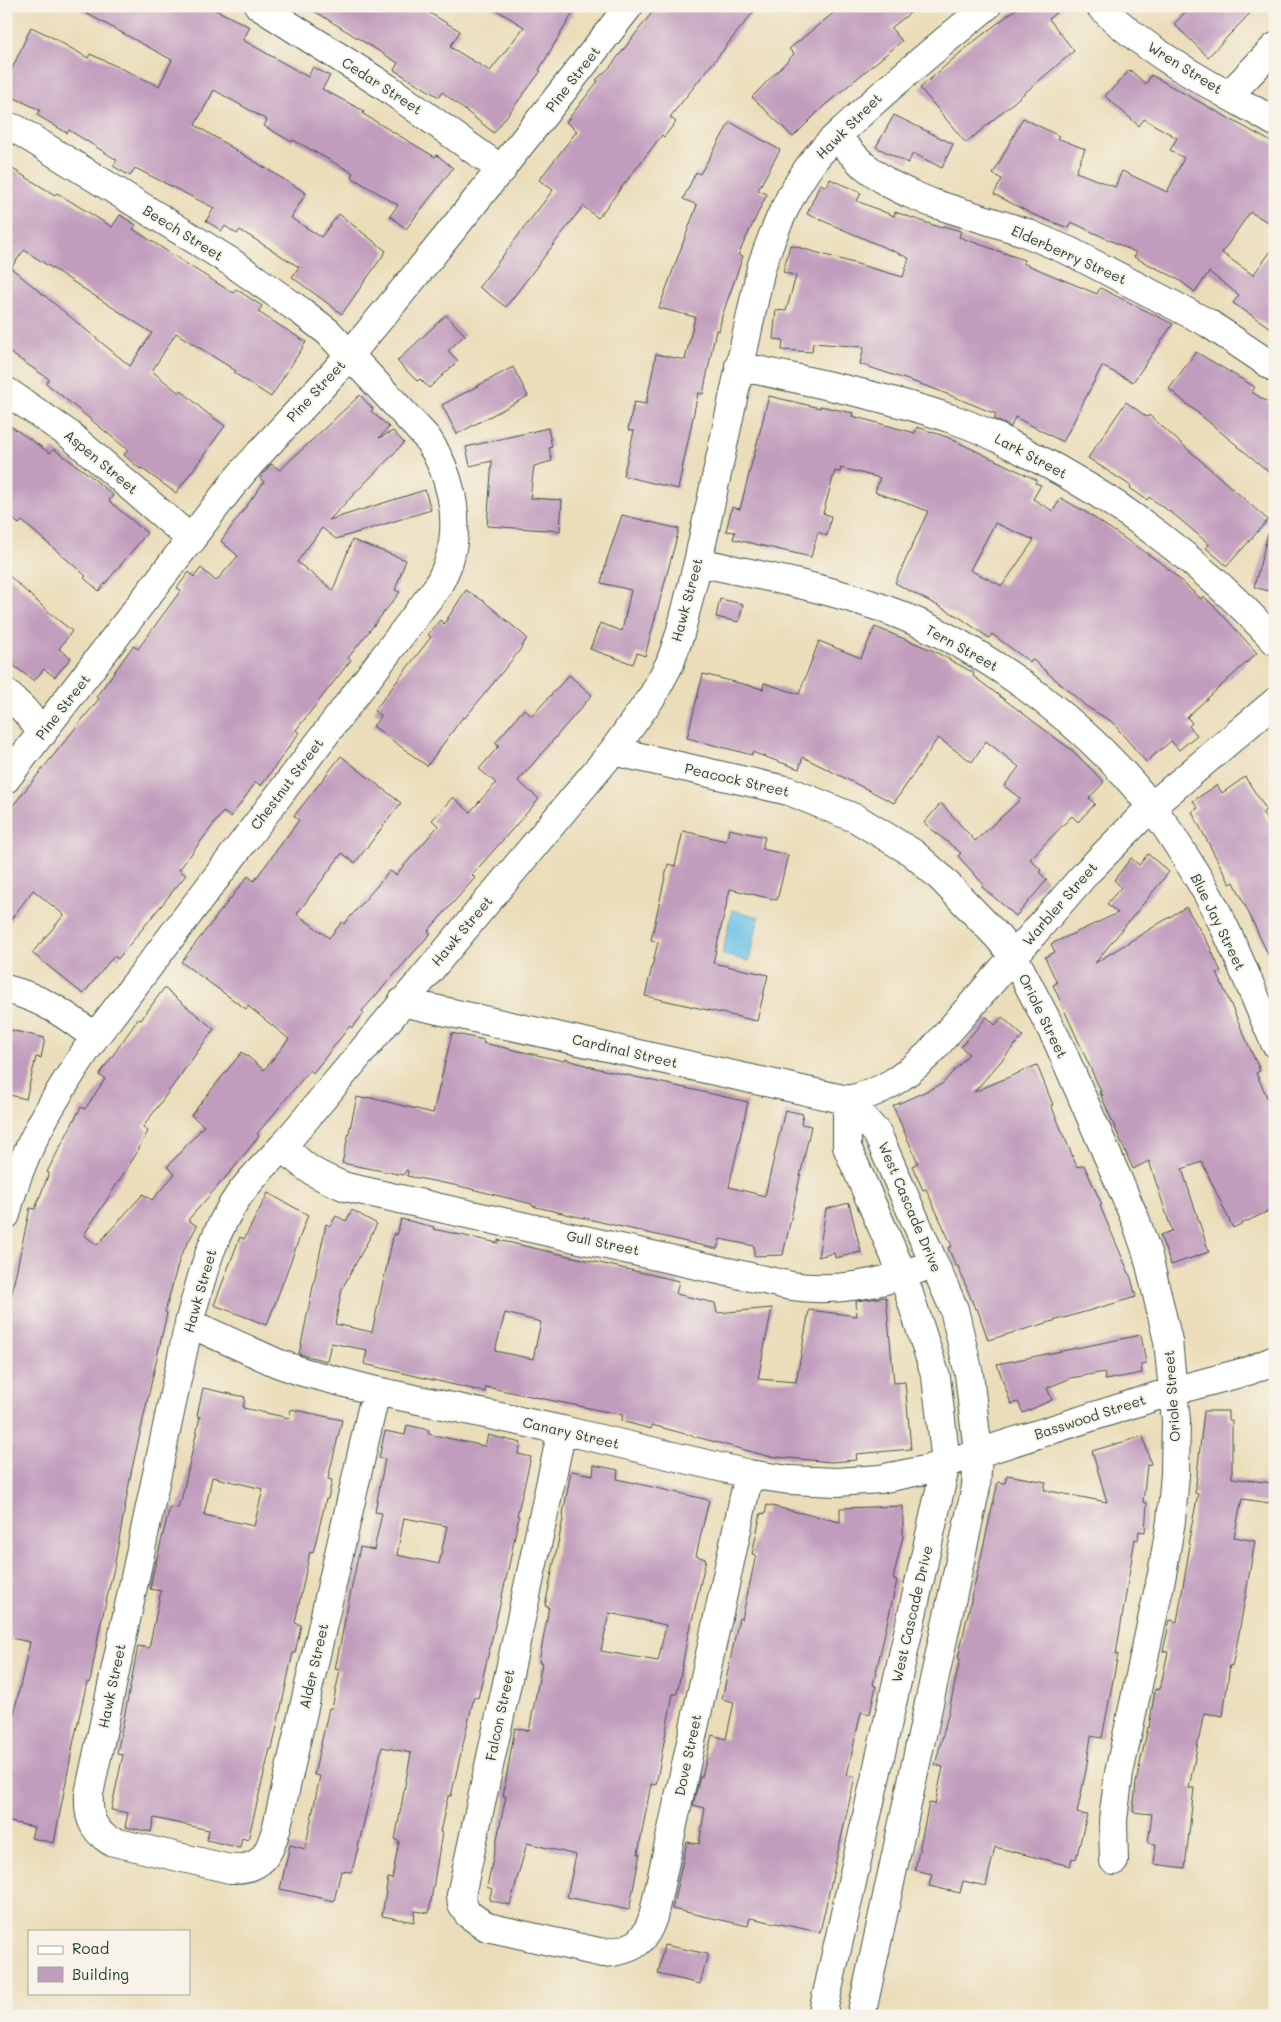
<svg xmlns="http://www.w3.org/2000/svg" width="1281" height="2022" font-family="Mali,sans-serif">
<rect width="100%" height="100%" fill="#f7f3e8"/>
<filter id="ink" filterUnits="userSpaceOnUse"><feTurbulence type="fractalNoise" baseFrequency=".02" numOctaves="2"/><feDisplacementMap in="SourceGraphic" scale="10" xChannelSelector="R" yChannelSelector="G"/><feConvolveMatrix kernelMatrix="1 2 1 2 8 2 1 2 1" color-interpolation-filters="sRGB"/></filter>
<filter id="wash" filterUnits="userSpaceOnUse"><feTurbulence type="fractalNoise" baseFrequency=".0096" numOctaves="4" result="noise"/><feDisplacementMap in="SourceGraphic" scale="20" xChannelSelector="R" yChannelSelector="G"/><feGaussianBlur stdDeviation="1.12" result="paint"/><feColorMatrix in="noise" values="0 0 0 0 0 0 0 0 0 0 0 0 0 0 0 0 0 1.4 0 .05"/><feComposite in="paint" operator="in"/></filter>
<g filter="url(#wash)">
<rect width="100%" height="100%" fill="#ebddb9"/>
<path fill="#69c1e6" stroke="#447f8d" d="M732 910 759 917 749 961 722 955Z"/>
<g id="blocks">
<path fill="#c19cbd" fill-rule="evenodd" d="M73 6H208L250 27 243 40 308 77 313 67 330 76 322 89 364 111 363 114 435 157 437 155 453 168 406 229 390 216 398 205 351 177 353 173 293 140 292 142 264 126 267 120 214 90 195 125 306 193 291 218 321 237 339 214 386 251 342 314 292 277 299 267 240 230 237 234 225 226 222 231 206 221 214 208 135 168 130 176 113 166 117 160 69 130 67 133 37 115 40 110 6 94V82L31 27 48 35 88 58 90 54 159 86 172 60Z
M306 6H418L460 31 450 47 490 71 524 27 490 6H577L539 70 541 71 494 133 442 92 439 97 394 70 398 63Z
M657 6H758L670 117 676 122 664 137 662 135 598 218 583 206 506 307 479 287 553 190 539 180 577 131 566 122 598 81 596 80 610 67Z
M842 6H919L891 28 902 41 825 105 793 137 752 97 794 54 789 49Z
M1020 6H1063L1049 19 1074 51 966 143 920 88 968 46Z
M1191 6H1257L1208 57 1174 24Z
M1130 70 1146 84 1151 75 1275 144V226L1250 212 1222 253 1253 275 1275 246V331L1233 303 1239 295 1209 272 1195 292 1176 278 1134 257 1137 253 1071 222 1068 228 1032 214 994 194 1002 179 993 174 1023 118 1059 136 1057 138 1085 149 1076 172 1115 187 1122 171 1167 192 1184 158 1170 150 1177 138 1144 119 1139 126 1105 96Z
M894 115 953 144 942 168 913 153 908 163 876 147Z
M730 122 780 150 758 190 767 194 738 255 743 256 722 316 719 331 716 330 703 394 698 393 678 489 623 476 634 431 628 430 634 402 646 404 656 354 685 360 695 317 659 308 697 205 683 199 696 172 700 174Z
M6 165 55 195 57 193 112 227 120 215 136 225 133 229 193 268 233 293 236 289 262 306 258 312 306 342 271 397 234 373 236 371 176 333 152 371 179 393 181 390 203 410 225 426 176 493 141 468 140 469 124 455 128 450 46 383 49 379 6 350ZM24 250 152 333 130 366 11 268Z
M830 179 861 193 857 201 894 216 895 212 942 228 943 226 961 231 959 237 1024 260 1023 263 1097 294 1100 288 1173 324 1133 382 1102 366 1063 442 1015 417 1011 427 994 419 996 414 932 388 860 364 864 347 813 343 812 352 782 350 783 340 773 339 776 310 786 311 796 276 783 272 790 245 903 277 909 258 807 214 820 184 827 187Z
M446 315 465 335 448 351 458 361 429 388 420 379 417 381 397 361Z
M1196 352 1255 387 1252 392 1275 407V477L1169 389Z
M513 367 528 396 457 434 442 405Z
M360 395 373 409 371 411 389 427 379 438 393 431 404 443 329 520 425 490 431 510 336 539 322 528 297 562 333 590 352 540 406 560 395 590 400 592 348 658 351 660 296 730 299 733 261 786 256 782 231 817 223 812 179 870 186 875 118 959 114 956 83 994 32 953 64 915 33 890 6 926V814L99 699 96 697 133 646 138 649 181 590 177 588 189 572 194 577 201 568 216 581 238 556 221 541 264 482 260 478 271 464 280 470Z
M769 396 820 408V406L853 413 852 416 915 433 917 427 947 437 1037 480 1035 483 1041 485 1033 499 1053 511 1061 498 1087 513 1164 565 1201 599 1203 596 1217 609 1257 653 1187 717 1192 723 1189 726 1197 735 1179 750 1171 741 1146 762 1111 721 1087 707 1032 659 1030 662 992 634 989 638 959 617 895 583 928 511 875 492 880 478 841 468 840 472 835 471 823 513 831 516 827 536 818 532 811 557 733 539 735 532 726 531 732 507 740 509ZM995 523 1034 540 1002 586 970 570Z
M1126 402 1147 417 1149 415 1268 520 1227 566 1206 548 1209 544 1177 517 1149 497 1147 500 1130 488 1131 486 1088 458Z
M6 423 50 453 54 449 87 473 113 495 109 501 147 533 99 591 84 578 86 576 22 521 19 524 6 514Z
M548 428 552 447 549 448 552 461 534 466 530 498 562 500 560 531 487 526 492 461 470 466 466 447Z
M622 515 679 529 645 656 637 653 633 664 590 649 600 623 622 631 631 590 601 583 607 559Z
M1268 534H1275V593L1254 587Z
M6 573 51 614 72 631 59 649 71 658 55 677 44 669 34 681 6 660Z
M466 590 485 602 527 638 520 650 465 718 463 717 427 766 373 726 381 716 374 711 431 637 428 635 440 620 444 624Z
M720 599 743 604 739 622 716 617Z
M875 627 932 650 974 673 973 676 1073 751 1104 782 1089 798 1095 804 1078 822 1072 816 1030 859 1041 870 1039 872 1047 880 1016 916 982 887 984 885 958 856 961 853 924 823 941 803 975 841 1021 799 1004 786 1019 767 986 741 972 762 938 738 894 803 803 757 799 769 752 752V755L687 738 703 674 763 689 764 683 799 694 819 641 861 658Z
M569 675 592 695 518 781 539 799 472 875 475 878 428 931 431 933 362 1011 364 1013 352 1028 350 1026 313 1073 310 1070 257 1134 259 1136 233 1169 188 1220 197 1226 180 1257 165 1312 167 1313 131 1473 114 1568 99 1631 90 1683 87 1682 74 1740 54 1843 31 1838 34 1827 6 1821V1749L30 1642 6 1637V1295L11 1296 30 1208 35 1209 49 1173 47 1172 81 1107 85 1109 105 1079 99 1075 139 1018 141 1020 164 988 214 1029 143 1127 148 1131 135 1156 84 1235 97 1245 143 1194 152 1200 175 1174 167 1167 204 1126 191 1115 242 1052 264 1070 289 1039 248 1006 246 1009 181 962 248 876 254 881 299 820 294 816 341 756 401 803 355 863 342 853 297 914 329 938 342 922 344 924 390 871 396 875 438 826 432 820 453 797 470 812 496 783 479 769 499 746 495 743 524 709 532 716Z
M1245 777 1266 809 1263 813 1275 836V969L1234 882 1230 884 1192 812 1198 808 1193 801 1217 785 1222 793Z
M729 829 765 837 762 849 788 855 777 900 730 889 713 963 768 975 757 1021 645 996 658 942 651 940 668 864 675 866 683 831 726 841Z
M1148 854 1169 872 1095 963 1186 907 1209 945 1221 972 1217 973 1260 1071 1256 1073 1275 1114V1208L1233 1228 1202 1162 1182 1169 1209 1252 1171 1265 1160 1235 1172 1231 1149 1161 1133 1169 1099 1091 1103 1096 1053 985 1057 983 1045 957 1055 952 1051 944 1118 913 1107 904 1121 887 1114 880 1131 858 1139 865Z
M987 1017 995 1025 1002 1017 1023 1036 974 1092 1037 1065 1053 1105H1051L1077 1167 1084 1165 1102 1205 1100 1206 1131 1278 1136 1297 988 1340 977 1308 975 1309 958 1266H956L948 1248 952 1246 926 1189 923 1190 912 1166 918 1163 893 1106 942 1084 969 1054 961 1047Z
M6 1029 45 1038 41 1058 36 1057 26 1099 6 1094Z
M452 1033 484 1040 483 1043 564 1061 565 1059 595 1068 748 1102 729 1187 765 1196 785 1110 803 1114 801 1124 811 1126 783 1255 754 1256V1246L720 1239 717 1249 532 1206V1204L459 1186 407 1176 408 1171 406 1170 403 1175 342 1163 357 1097 366 1099 367 1097 433 1113Z
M268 1193 308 1215 267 1325 214 1305 240 1237 244 1239Z
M849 1203 861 1252 835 1258 834 1253 818 1257 826 1209Z
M352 1210 377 1224 342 1289 335 1324 372 1332 394 1233 397 1235 401 1219 434 1227 433 1229 498 1243V1240L679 1281 676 1294 715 1303 717 1313 772 1308 758 1379 796 1382 809 1310 857 1316 856 1301 886 1297 894 1383 905 1382 911 1449 856 1454 857 1460 831 1462 767 1456 652 1425 651 1429 621 1421 623 1415 486 1387 485 1392 364 1364 367 1350 331 1343 327 1361 299 1354 326 1224 330 1226 336 1216 346 1221ZM505 1313 541 1322 533 1359 495 1351Z
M1141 1335 1146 1363 1141 1364 1142 1373 1105 1380 1104 1372 1071 1378 1047 1388 1052 1400 1023 1413 1018 1402 1011 1404 997 1364Z
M203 1388 245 1397 243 1408 289 1418 291 1409 342 1420 328 1479 332 1480 328 1499H326L313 1553 310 1552 295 1623 301 1625 295 1653H293L272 1749H270L248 1840 242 1838 240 1848 207 1840 209 1830 154 1818 151 1832 125 1827 128 1813 111 1810 123 1755 117 1754 138 1646 149 1648 161 1591 150 1589 152 1577 170 1507 178 1508 180 1500 181 1501 200 1417 197 1416ZM212 1477 263 1489 254 1526 204 1515Z
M1204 1411H1228V1420H1232V1478L1273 1483 1270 1503 1242 1499 1234 1537 1255 1541 1238 1639 1232 1666 1230 1665 1223 1716 1204 1713 1189 1788H1194L1185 1868 1154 1864 1156 1844 1148 1843 1152 1814 1133 1812 1136 1783 1148 1727 1149 1728 1155 1689H1160L1168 1652 1163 1651 1170 1620 1177 1622 1190 1545 1188 1544 1198 1494 1195 1493Z
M407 1425 429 1430 428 1434 485 1446 488 1435 521 1443 518 1454 531 1457 517 1516H519L508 1570 478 1698 474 1697 451 1796H448L440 1832 442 1833 429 1913 415 1911 414 1922 382 1916 388 1878 392 1879 399 1841 395 1840 411 1753 382 1747 352 1872 341 1871 334 1901 280 1889 290 1845 305 1849 320 1776 314 1775 329 1708H332L340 1670 335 1669 360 1547 374 1550 382 1513 375 1512 385 1459 379 1458 385 1431 405 1435ZM404 1518 447 1526 439 1564 397 1555Z
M1143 1436 1151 1464 1147 1465 1143 1502 1147 1503 1145 1532 1139 1531 1138 1540 1135 1539 1116 1654H1118L1102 1738 1091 1736 1086 1770 1077 1813 1087 1815 1076 1859 1072 1858 1070 1866 995 1847 986 1886 963 1881 960 1893 929 1886 932 1874 915 1870 929 1803 935 1804 943 1767 935 1765 949 1711 960 1659 958 1658 998 1482 1005 1483 1007 1475 1046 1482 1044 1490 1107 1502 1092 1451Z
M594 1465 618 1470 617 1479 709 1500 696 1556 706 1559 690 1630 689 1629 677 1694H673L656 1785 651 1784 638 1854H640L629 1910 567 1897 576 1855 527 1843 510 1905 489 1900 492 1889 487 1887 506 1796H503L515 1728 529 1731 542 1663 539 1662 549 1607 545 1606 564 1514H563L571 1471 593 1475ZM609 1613 666 1625 658 1661 601 1651Z
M767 1505 840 1522V1508L903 1506V1536L893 1579 897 1580 873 1685 876 1686 870 1714 861 1712 847 1775 855 1777 852 1790 820 1932 750 1918 748 1926 672 1909 687 1842 699 1844 705 1808 693 1805 700 1776 702 1777 712 1735 726 1739 734 1702 722 1699 739 1618 742 1619 756 1555 752 1554 761 1513 765 1514Z
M664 1945 708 1954 700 1984 658 1974Z"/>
</g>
</g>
<g filter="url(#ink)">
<use href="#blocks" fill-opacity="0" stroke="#3e5548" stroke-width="1"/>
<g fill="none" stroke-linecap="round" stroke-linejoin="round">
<g stroke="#3e5548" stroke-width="30">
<path id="minor" d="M259 6 386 87 502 170
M1100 6C1149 55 1215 87 1275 122
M1229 95 1275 47
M6 126 16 129 231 262 302 312 328 332 427 438C450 472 461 516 450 557 448 567 442 577 438 586L95 1037C58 1092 21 1149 6 1215
M836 137 862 164 888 183 908 193 932 203 1024 232 1071 252 1208 323 1275 368
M739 366C810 382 881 395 949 418 975 426 1001 439 1025 452 1118 499 1205 564 1275 641
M6 391 70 435 192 540
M698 562C753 574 808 584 861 601 969 634 1082 718 1151 806 1168 828 1183 853 1197 876 1229 928 1250 988 1275 1043
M6 693 24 710 43 733
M613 751 789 791 857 819 913 853 941 878 997 936 1014 957 1058 1042 1136 1221 1148 1256 1168 1341 1176 1421 1175 1474 1171 1521 1162 1574 1119 1773 1113 1820 1114 1861
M6 779 237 479C274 435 315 396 352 352 447 239 538 123 629 6
M6 989C44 999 65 1014 95 1037
M402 1002 847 1100C881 1094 904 1077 929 1054L1086 873 1151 807 1275 702
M847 1100 877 1133 954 1309 969 1374 978 1453 976 1487 861 2016
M283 1146C305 1169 316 1175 346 1187L791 1286C832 1292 879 1285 919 1269
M189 1323 277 1363 303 1372 376 1391 562 1430 749 1474 789 1480 837 1482 880 1479 925 1470 1173 1391 1248 1371 1275 1360
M376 1391 277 1826C269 1854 263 1870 230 1869L110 1841C91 1829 88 1815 89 1794L189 1323C201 1279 212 1233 239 1195 252 1177 268 1162 283 1146L613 751 653 695 670 663 680 634 698 562 761 268C774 230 789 193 814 160 826 144 843 131 857 117 899 78 943 42 987 6
M562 1430 461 1895 462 1905 468 1914 487 1927 603 1953C630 1951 644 1945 653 1917L749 1474
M822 2016 946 1463 936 1377 903 1275 847 1147V1100"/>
</g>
<use href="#minor" stroke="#fff" stroke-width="28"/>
</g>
</g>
<g text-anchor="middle" stroke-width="4" stroke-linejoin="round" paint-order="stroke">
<g font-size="14" fill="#1f3d34" stroke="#f7f3e8">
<text transform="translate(1185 68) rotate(32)" y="5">Wren Street</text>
<text transform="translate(573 79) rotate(-52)" y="5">Pine Street</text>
<text transform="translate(382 86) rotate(33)" y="5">Cedar Street</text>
<text transform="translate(849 126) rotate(-45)" y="5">Hawk Street</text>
<text transform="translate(183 233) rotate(32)" y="5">Beech Street</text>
<text transform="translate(1069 255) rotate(24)" y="5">Elderberry Street</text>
<text transform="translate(316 391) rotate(-47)" y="5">Pine Street</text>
<text transform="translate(1031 456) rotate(28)" y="5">Lark Street</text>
<text transform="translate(101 462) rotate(40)" y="5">Aspen Street</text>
<text transform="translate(687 600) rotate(-75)" y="5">Hawk Street</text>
<text transform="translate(962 648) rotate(29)" y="5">Tern Street</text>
<text transform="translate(63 707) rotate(-52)" y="5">Pine Street</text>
<text transform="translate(737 780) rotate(13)" y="5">Peacock Street</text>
<text transform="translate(287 784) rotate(-53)" y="5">Chestnut Street</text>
<text transform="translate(1060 904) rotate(-49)" y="5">Warbler Street</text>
<text transform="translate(1218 922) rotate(64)" y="5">Blue Jay Street</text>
<text transform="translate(462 931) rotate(-50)" y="5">Hawk Street</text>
<text transform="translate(1043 1016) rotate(64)" y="5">Oriole Street</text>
<text transform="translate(625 1051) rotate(13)" y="5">Cardinal Street</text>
<text transform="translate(910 1207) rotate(67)" y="5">West Cascade Drive</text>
<text transform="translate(603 1243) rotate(12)" y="5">Gull Street</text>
<text transform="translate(200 1291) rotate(-74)" y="5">Hawk Street</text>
<text transform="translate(1172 1396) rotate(-94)" y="5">Oriole Street</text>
<text transform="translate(1090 1417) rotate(-18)" y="5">Basswood Street</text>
<text transform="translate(571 1433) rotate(13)" y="5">Canary Street</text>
<text transform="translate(912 1614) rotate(-77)" y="5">West Cascade Drive</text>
<text transform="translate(314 1666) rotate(-77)" y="5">Alder Street</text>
<text transform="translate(112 1686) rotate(-78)" y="5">Hawk Street</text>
<text transform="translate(500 1715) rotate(-78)" y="5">Falcon Street</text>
<text transform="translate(688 1755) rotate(-78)" y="5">Dove Street</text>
</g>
</g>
<rect width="1281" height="2022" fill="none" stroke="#f7f3e8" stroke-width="25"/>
<rect x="28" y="1930" width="162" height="65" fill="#f7f3e8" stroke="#a1aaa0"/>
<rect x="38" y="1946" width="25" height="8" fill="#ffffff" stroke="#a1aaa0"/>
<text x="72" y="1954" font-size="15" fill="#1f3d34">Road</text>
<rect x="38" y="1967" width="25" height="15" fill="#c19cbd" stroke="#a1aaa0"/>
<text x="72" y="1980" font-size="15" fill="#1f3d34">Building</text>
</svg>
